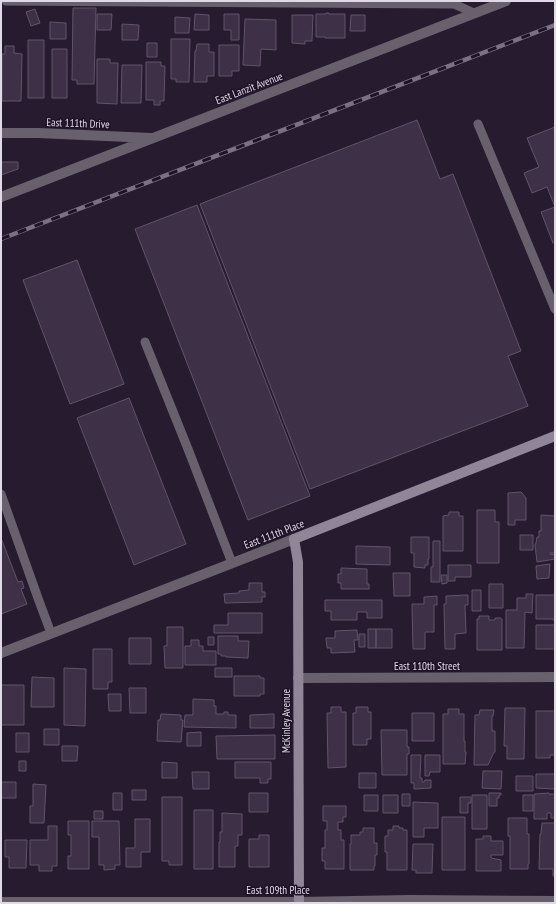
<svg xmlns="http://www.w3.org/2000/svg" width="556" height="904" font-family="'PT Sans Narrow',sans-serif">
<rect width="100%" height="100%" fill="#271b30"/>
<path fill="#3d3047" stroke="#61536b" d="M73 8H96L94 84H77V80H72Z
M35 9 40 23 31 26 26 12Z
M326 13H329V14H345V38H325V37H316V14H326Z
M97 14H112L111 30H97Z
M195 14 209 15V30H194Z
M224 14H239V40H231V30H224Z
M292 15H313L312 41H305V44L292 43Z
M351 15H365V31H350Z
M175 17 190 18 189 33H175Z
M245 19 276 20V50L261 49 260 66 243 65Z
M50 22 66 23V39H50Z
M122 24 139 25 138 40H122Z
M171 39H190L189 82H176V79H171Z
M28 40H44V98H28Z
M147 43H157V57H147Z
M197 44H209V52H214V76H207V82H194L195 51H196Z
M219 45H239V71H232V76H219Z
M5 46H14V53L22 54 21 101H2V54H5Z
M52 49H67V98H52Z
M97 59H110V63H118L117 104 97 103Z
M146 62H161V66H165L164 101H160V105H154V100H146Z
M122 65H142L141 103H121Z
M417 120 440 179 453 174 521 351 508 356 528 406 310 489 200 204Z
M555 127V242L553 243 541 212 555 207 547 187 532 193 524 173 539 167 527 138Z
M1 162H18V169L1 175Z
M197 205 310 496 248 520 135 229Z
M77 260 124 384 70 404 23 280Z
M129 398 186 544 134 565 77 418Z
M521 492 526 498V520H515V525H508V493Z
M477 510H495V522H499V563H477Z
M449 512H459V516H463V551H443V516L449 515Z
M541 515 555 516V553H550V554L555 555V559L537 562 535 545 536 543 537 537H539V531H541Z
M520 535H533V550H520Z
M411 537H429V559H428V565H425V568L414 567V553H411Z
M1 538 18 582 22 581 24 588 21 589 27 604 1 614Z
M433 541H440V582H431V567H433Z
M356 546 390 547V565L356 564Z
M550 564 549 578 537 579 536 566Z
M448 565H471V577H455V581H448Z
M341 568 367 569V584H369V589H341V583H338V574H341Z
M393 573H410V596H394Z
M441 575H447V583L442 584Z
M249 583H262V592H265V597H262V602L225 603 224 594 239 593V591L249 590Z
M489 584H503V608H489Z
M472 590H481V611H472Z
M526 594H533L532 613 525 612 524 648H506V610H517V598H526Z
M468 595V605H465L466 633 455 634V649H445L444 604H446V596Z
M536 595H555V620H553V619H536Z
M437 596V605H434V632H425V649H413L412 604H424V597Z
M325 600H382V618H367V612H357V620H331V611H325Z
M228 613H262V633H214V625H228Z
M479 616H489V620H495V618H501V619H502V650H477V619H479Z
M536 625H555V649H536Z
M167 627H183V668H165L164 646H167Z
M368 629H376V648H368Z
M376 629H392V648H376Z
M357 630 358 640H354L355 652 331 653V648H327L326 638H335V631Z
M359 634H365V647H359Z
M218 636H238V641H249L248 658 226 657V656H221V654H218Z
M208 637H214V645H208Z
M129 638H151V664H129Z
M191 640H199V646H203V651H216V665H185V646H191Z
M93 649H112V682H108V689H93Z
M64 668 86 669 85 726 64 725Z
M215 668H232V677H215Z
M234 676H260V678H264V694H260V696H234Z
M32 677 54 678V707H31Z
M1 685H24V725H1Z
M129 688H146V713H130Z
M108 694H121V711H109Z
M193 699 214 700V706H216V714H224V712H228V715H236V728L184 727 185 715H193Z
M331 707H341V712H346V767L328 768 327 713H331Z
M356 707H368V712H371V739H367V745H353V713H356Z
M505 708H525L524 759H507V746H504Z
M448 709H459V714H464V741H465V752H466L465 764H443V714H448Z
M480 710H494L493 716H492V731H495V752H494L488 765H474L475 715H479Z
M536 711H555V755H550V758H536Z
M412 713H434V741H412Z
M161 714 181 715V720H183L181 742 157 741 158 720H160Z
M274 714V728H250V715Z
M44 729H59V745H44Z
M381 730H407V747H409V754H407V775H382Z
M201 732V746H187V733Z
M16 733H29V752H16Z
M275 735V759H217L216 736Z
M62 746H78L77 761H62Z
M411 755H421L420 778H422V782H424L425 780H431V788L414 789V783H411Z
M425 755H440V772H430L429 776H425Z
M19 761H26V771H19Z
M162 762 177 763V778H162Z
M235 762H271V779H268V783H260V778H235Z
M483 771H502L501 789 482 788Z
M192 772H209V789H193Z
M359 773H376V788H359Z
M536 774H555V789L536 788Z
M516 776H533V791H516Z
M1 782H16V798H1Z
M33 784 46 785 44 823H30V806H33Z
M132 790H146V800H132Z
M113 793H122V810H113Z
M249 793H268V812H249Z
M489 793H501V795H499V798H497V806H489Z
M549 793V794H555V818H551V813H547V819H534V794Z
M402 794H410V806H402Z
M364 795H378V811H364Z
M383 795H398V813H383Z
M472 795H487V829H472Z
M523 795H533V811H523Z
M162 797H182V865H169V861H162Z
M460 797H471V803H468V813H460Z
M413 802 438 803V828H424V837H413Z
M323 806H346V817H343V822H338V830H341V840H344V869H325V861H322V848H325V830H327V821H323Z
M194 810H213V869H194Z
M94 811H103V819H94Z
M222 813 242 814V835H238V846H235V867H219V842H220V832H222Z
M442 817H465V870H442Z
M508 818H527V834H529V864H528V869H510V836H508Z
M135 819H150V852H141V867H126V848H135Z
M68 821H89V869H68V856H71V835H68Z
M92 821H119L120 865H115V869L104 870V865H99V837H92Z
M542 823H555V876H553V869H539L540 834H541Z
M48 826H57V866H52V871H39V865H30V840H48Z
M393 826H399V828H403V830H407V870H387V852H385V836H388V830H393Z
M363 828H374V843H377V855H375V866H374V870H350V844H351V835H360V832H363Z
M259 835H269V867H249V839H259Z
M483 836H491V841H503V855H491V858L501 860V871H476V839H483Z
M5 840H27L26 868H9V857H5Z
M413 844H433L432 873H416V870H412Z"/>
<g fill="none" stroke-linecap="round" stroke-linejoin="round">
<path stroke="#68616d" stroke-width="9" d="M6 1 454 4 474 13
M478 124 555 309
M145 342 188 449 232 563
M1 494 39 601 51 633"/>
<path stroke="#68616d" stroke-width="10" d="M1 133H38L151 138
M1 197 506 1
M1 653 294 539
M298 678 555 677
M1 902H299L409 900 555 901"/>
<path stroke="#908698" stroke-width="10" d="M299 903 298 562 294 539 555 436"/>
<g stroke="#7a7182" stroke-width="4.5">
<path id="rail" d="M1 239 555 25"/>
</g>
<use href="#rail" stroke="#1d1226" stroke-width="3" stroke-dasharray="9" stroke-linecap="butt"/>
</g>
<g text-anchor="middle" stroke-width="3" stroke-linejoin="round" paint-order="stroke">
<g font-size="11" fill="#e0d9e7" stroke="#1d1226">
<text transform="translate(249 88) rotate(-21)" y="4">East Lanzit Avenue</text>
<text transform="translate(78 123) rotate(2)" y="4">East 111th Drive</text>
<text transform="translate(274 534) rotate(-21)" y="4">East 111th Place</text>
<text x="427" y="670">East 110th Street</text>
<text transform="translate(286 721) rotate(-90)" y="4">McKinley Avenue</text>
<text x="278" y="894">East 109th Place</text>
</g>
</g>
<rect width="556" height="904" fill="none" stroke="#e0d9e7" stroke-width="4"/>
</svg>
